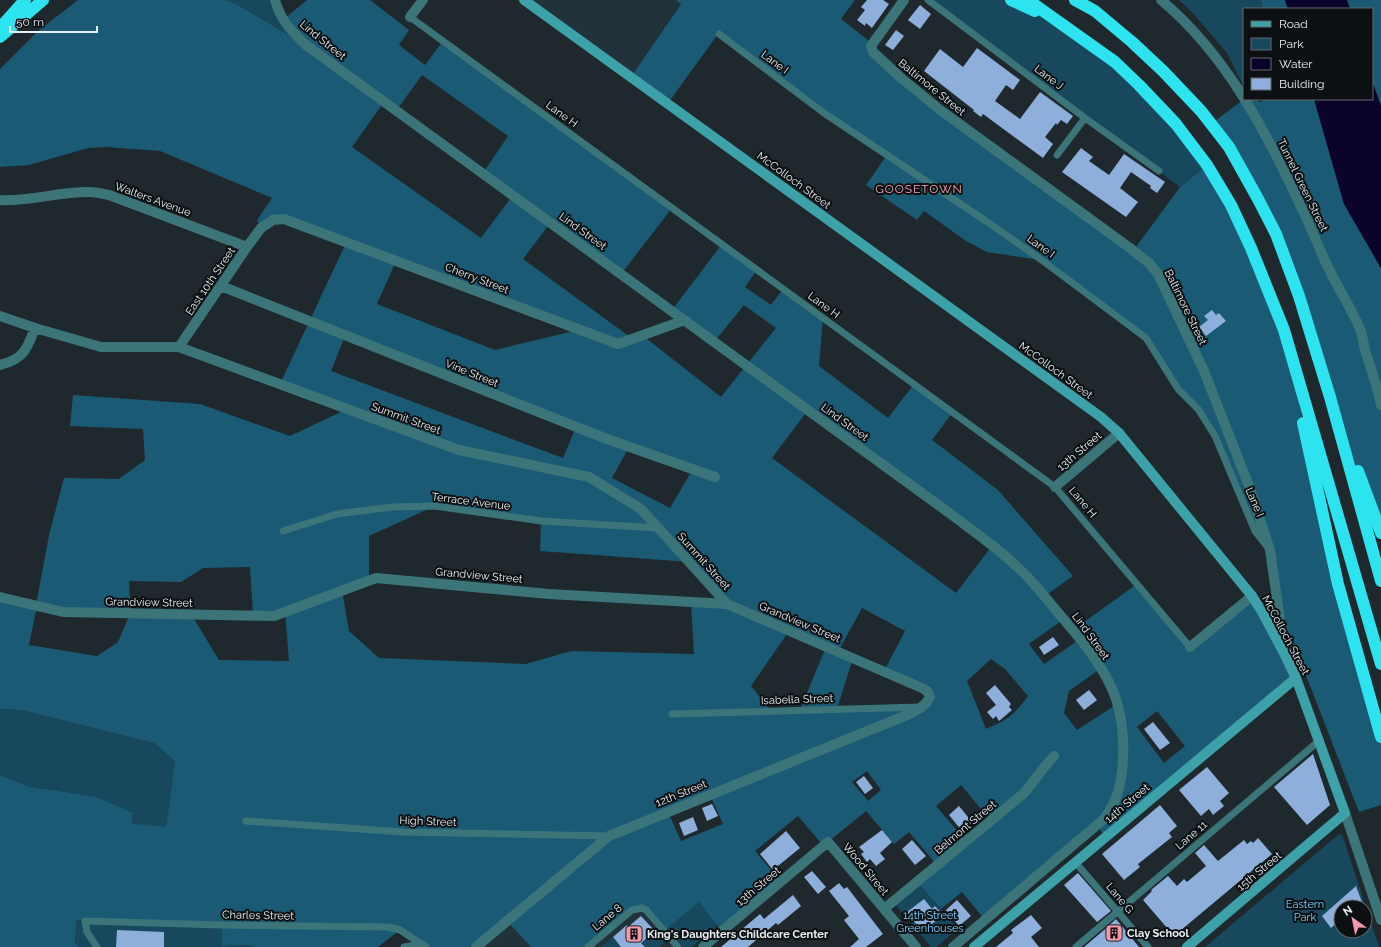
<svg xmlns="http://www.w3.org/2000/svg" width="1381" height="947" font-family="Raleway,sans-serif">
<rect width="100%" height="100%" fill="#1e282d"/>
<path fill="#22323a" d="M524 0H676L681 3 631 77Z
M642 908 678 947H588L632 910Z
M507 921 531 947H476Z"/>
<path fill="#17485d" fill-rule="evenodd" d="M225 0H275L306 45 236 4Z
M928 0H1011L1074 33 1139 85 1207 165 1180 187Z
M1179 0H1261L1263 9H1244V87L1227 53 1192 12Z
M0 709 22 710 154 743 175 761 162 856 128 857 133 813 97 797 27 786 0 775Z
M1341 834 1343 837 1379 947H1205L1338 835ZM1341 907H1365V931H1341Z
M917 882 958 929 936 947H931L893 902Z
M699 902 718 925 692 947H683L667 928Z
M77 920 85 921 222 925V946L249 945 253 947H80L75 943Z
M655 931 664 943 659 947H645L641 943Z
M613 937 621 947H601Z"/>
<path fill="#1b5a75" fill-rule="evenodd" d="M78 0H225L236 4 304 44 283 20 307 0H370L409 30 399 45 425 65 443 41 672 208 622 273 551 222 523 259 633 339 642 335 721 397 776 328 744 305 715 341 672 310 722 244 757 270 745 287 771 305 783 289 823 318 819 366 888 418 914 384 953 412 932 440 998 490 1073 576 1045 596 1064 619 1029 644 1044 664 1080 639 1073 630 1137 584 1190 646 1252 596 1269 624 1280 616 1270 550 1255 531 1215 436 1178 389 1146 338 1040 260 987 252 966 241 924 211 917 220 866 185 887 155 718 34 668 103 631 77 681 4 676 0H855L841 19 873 44 881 60 1133 251 1180 187 1207 165 1284 330 1324 521 1381 737V805L1359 812 1297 652 1286 655 1295 678 1106 837 1097 826 985 920 962 892 941 909 917 882 937 865 909 832 894 844 866 811 828 842 821 843 798 816 755 851 781 882 722 931 699 902 664 931 646 910 637 908 588 947H531L507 921 476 947H426L400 930 378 947H253L249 945 222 946V925L85 921 77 920 75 943 80 947H0V775L27 786 97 797 133 813 132 824 166 827 175 761 154 743 22 710 0 709V597L36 605 49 535 64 478 119 479 145 460 143 429 70 426 73 395 200 404 290 436 347 409 280 384 346 243 284 219 261 228 257 220 272 198 160 151 106 147 88 148 29 165 0 167V69L38 31ZM422 75 508 136 483 173 513 195 481 238 352 147 384 102 396 111ZM396 261 578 330 495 350 377 304ZM345 336 576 427 563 458 331 371ZM808 410 992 546 956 593 772 458ZM629 447 693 469 670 508 612 478ZM435 506 541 521 540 551 690 562 727 604 691 602 694 654 571 651 526 664 379 658 349 631 342 590 369 581V536ZM250 567 253 615 285 612 289 661 219 660 191 614H131L129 581 181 582 203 568ZM37 606 130 614 118 642 97 656 29 645ZM862 608 905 631 884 671 929 697 922 707 837 709 853 658 838 652ZM789 631 826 647 800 710 771 711 751 686ZM991 659 1005 669 1028 696C1014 715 1008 720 986 729L967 681ZM1100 669 1117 704 1077 730 1064 713 1069 691ZM1157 711 1185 746 1164 763 1137 727ZM867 771 881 790 868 801 852 782ZM961 785 991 821 966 841 936 806ZM710 795 723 824 681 841 668 812Z
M1261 0H1285L1288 9H1263Z
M1347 0H1381V106L1372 81V9H1350Z
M1244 99H1255L1260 102 1269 99H1314L1344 204 1381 268V533L1330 397 1276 234 1211 124Z"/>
<path fill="#0b0329" d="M1285 0H1347L1350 9H1288Z
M1372 81 1381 106V268L1344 204 1314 99H1372Z"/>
<path fill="#8eaedb" d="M867 0H883L889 4 872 28 866 23 865 26 857 20 865 10 861 7Z
M920 5 931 14 920 29 908 20Z
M896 30 904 36 893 50 885 45Z
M977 48 1020 80 1013 90 1006 85 995 101 1020 119 1040 92 1073 116 1067 124 1061 120 1057 125 1056 123 1045 137 1053 144 1043 158 983 114 981 117 973 111 974 110 924 71 940 49 963 67Z
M1081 148 1093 157 1089 161 1109 175 1124 154 1165 182 1157 193 1150 188 1151 186 1131 172 1120 188 1138 202 1126 217 1062 172Z
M1212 310 1216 315 1219 313 1226 321 1206 336 1199 327 1208 320 1204 316Z
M1053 637 1059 645 1044 655 1039 647Z
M995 685 1011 704 1009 707 1012 710 999 721 996 716 993 719 987 712 996 705 986 693Z
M1089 690 1097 700 1084 710 1076 700Z
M1153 722 1170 743 1160 750 1144 729Z
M1313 754 1330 805 1307 825 1274 787Z
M1207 767 1229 793 1220 801 1224 806 1213 815 1209 809 1201 816 1179 790Z
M864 776 873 788 865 794 856 782Z
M712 804 718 816 707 821 702 808Z
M1160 805 1177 826 1169 833 1172 837 1138 864 1140 867 1124 880 1102 854Z
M959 806 972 822 962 831 949 815Z
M693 817 698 830 684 836 679 823Z
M882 830 892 842 880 853 885 859 876 866 870 859 867 862 861 854 864 852 859 847Z
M786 831 800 848 773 870 760 854Z
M1258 838 1272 854 1174 936 1143 900 1152 891 1151 890 1168 876 1177 886 1184 879 1187 882 1206 866 1195 853 1204 845 1218 861 1244 840 1247 844 1251 841 1253 843Z
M912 840 926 856 915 865 902 849Z
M812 871 826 887 818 894 804 877Z
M1078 873 1111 911 1097 922 1064 885Z
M839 883 844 889 847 887 883 934 866 947H850L859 939 844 920 849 916 829 891Z
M1356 886 1362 902 1356 907H1341V919L1331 928 1322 916Z
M793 895 801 906 778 925 776 923 748 947H721L760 914 764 919Z
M924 899 932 909 935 906 943 915 922 932 907 912Z
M957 900 971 916 959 926 946 910Z
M1031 915 1042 928 1031 937 1039 947H996L1013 933 1011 930Z
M641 916 655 931 641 943 645 947H621L613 937 627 925 628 927Z
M1116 919 1139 947H1084L1104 930Z
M117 930 164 932V947H116Z"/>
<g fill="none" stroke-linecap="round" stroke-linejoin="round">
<path stroke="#3b757a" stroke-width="7" d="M928 0 1085 118 1159 171
M410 17 1055 487 1190 647
M719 34 824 113 989 223 1043 261 1146 338 1178 389 1198 409 1215 436 1255 531 1266 545
M1057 155 1085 118
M283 531 337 514 392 507 435 506 541 521 658 528
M672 714 920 707
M246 821 403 832 609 836
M1076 863 1148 947
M97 947 87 932 85 921 222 925 388 927 400 930 426 947
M404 947 422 944
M588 947 632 910 642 908 646 910 678 947
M1076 947 1320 740"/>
<path stroke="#3b757a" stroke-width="10" d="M275 0C281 21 291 31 306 45L952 515C973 531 995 546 1014 564 1029 577 1042 593 1055 609 1077 635 1105 666 1116 699 1122 718 1124 740 1123 759 1122 781 1118 801 1104 819L953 947
M904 0 871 46 873 52 900 77 939 109 1130 248 1149 263 1158 274 1204 371 1249 486 1270 550 1285 655
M1161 0C1226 54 1267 133 1302 209 1311 227 1318 246 1327 265 1337 287 1351 307 1360 329 1363 336 1363 343 1365 350 1371 368 1377 386 1381 405
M410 17 423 0
M0 200C30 202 60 191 90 192 96 192 103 194 109 195L247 247
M221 286 607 439 715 477
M0 316 35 328 101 347H179L459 450 589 477 641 509 727 604
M179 347 247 247 261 228 273 220 284 219 618 344 685 320
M0 365C24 359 27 349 35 328
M1055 487 1119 433
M0 597 63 612 274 616 376 578 549 594 727 604 922 688 927 691 930 697C925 707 917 710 907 715L609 836 476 947
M1190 647 1252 596
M1345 813 1381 920
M884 909 1022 795C1034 783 1042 768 1054 756
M703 947 828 842 916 947"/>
<path stroke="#3da1aa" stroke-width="10" d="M524 0 1101 417 1119 433 1252 596 1261 610 1285 655 1296 678 1345 813 1187 947
M974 947 1296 678"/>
<path stroke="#2ee3f0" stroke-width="12" d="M1011 0 1035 11
M1028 0 1115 62 1139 85 1176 124 1207 165 1231 205 1251 248 1284 330 1381 664
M1075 0 1095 11 1132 42 1163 71 1201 111 1229 147 1258 199 1276 234 1299 296 1330 397 1381 581
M0 28 25 0
M0 37 43 0
M1303 423 1338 584 1381 737
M1358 471 1381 533"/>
</g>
<defs>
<g id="building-square" transform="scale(0.9)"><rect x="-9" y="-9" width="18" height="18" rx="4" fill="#f29aac" stroke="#0c1012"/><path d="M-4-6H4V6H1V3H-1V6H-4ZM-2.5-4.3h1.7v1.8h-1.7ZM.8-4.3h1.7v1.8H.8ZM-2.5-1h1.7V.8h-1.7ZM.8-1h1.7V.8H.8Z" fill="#111"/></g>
</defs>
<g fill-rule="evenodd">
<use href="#building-square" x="1114" y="933"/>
<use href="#building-square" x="634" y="934"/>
</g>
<g text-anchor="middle" stroke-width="4" stroke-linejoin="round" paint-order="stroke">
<g font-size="11" fill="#e8eff2" stroke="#0c1012">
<text transform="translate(323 40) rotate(39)" y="4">Lind Street</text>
<text transform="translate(775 62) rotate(37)" y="4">Lane I</text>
<text transform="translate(1049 77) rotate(37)" y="4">Lane J</text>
<text transform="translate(932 87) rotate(39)" y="4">Baltimore Street</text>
<text transform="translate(562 114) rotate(36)" y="4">Lane H</text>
<text transform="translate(794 180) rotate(36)" y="4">McColloch Street</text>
<text transform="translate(1303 185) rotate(64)" y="4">Tunnel Green Street</text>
<text transform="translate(153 199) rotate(20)" y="4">Walters Avenue</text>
<text transform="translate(583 231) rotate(36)" y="4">Lind Street</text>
<text transform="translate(1041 246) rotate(36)" y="4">Lane I</text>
<text transform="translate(477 278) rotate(21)" y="4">Cherry Street</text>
<text transform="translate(210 281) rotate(-56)" y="4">East 10th Street</text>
<text transform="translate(824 305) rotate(36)" y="4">Lane H</text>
<text transform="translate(1186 307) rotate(64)" y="4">Baltimore Street</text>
<text transform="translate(1056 370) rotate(36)" y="4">McColloch Street</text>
<text transform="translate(472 373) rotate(22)" y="4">Vine Street</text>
<text transform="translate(406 418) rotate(20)" y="4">Summit Street</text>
<text transform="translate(845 422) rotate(36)" y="4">Lind Street</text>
<text transform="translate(1079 451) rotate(-40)" y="4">13th Street</text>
<text transform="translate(471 501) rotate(7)" y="4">Terrace Avenue</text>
<text transform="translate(1083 502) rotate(50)" y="4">Lane H</text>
<text transform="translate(1255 502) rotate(67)" y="4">Lane I</text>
<text transform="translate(704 561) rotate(48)" y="4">Summit Street</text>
<text transform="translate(479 575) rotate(5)" y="4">Grandview Street</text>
<text transform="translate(149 602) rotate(1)" y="4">Grandview Street</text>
<text transform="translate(800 622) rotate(23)" y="4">Grandview Street</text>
<text transform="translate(1286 635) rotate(62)" y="4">McColloch Street</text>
<text transform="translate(1091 636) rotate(54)" y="4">Lind Street</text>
<text transform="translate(797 699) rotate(-2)" y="4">Isabella Street</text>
<text transform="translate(681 793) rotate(-22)" y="4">12th Street</text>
<text transform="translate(1127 803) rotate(-40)" y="4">14th Street</text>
<text transform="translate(428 821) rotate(2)" y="4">High Street</text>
<text transform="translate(965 827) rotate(-40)" y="4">Belmont Street</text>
<text transform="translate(1191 835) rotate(-41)" y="4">Lane 11</text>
<text transform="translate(866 869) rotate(50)" y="4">Wood Street</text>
<text transform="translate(1259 871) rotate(-40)" y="4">15th Street</text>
<text transform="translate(758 886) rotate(-40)" y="4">13th Street</text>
<text transform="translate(1120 898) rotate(50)" y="4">Lane G</text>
<text transform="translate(258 915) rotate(1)" y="4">Charles Street</text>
<text transform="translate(607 917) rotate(-40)" y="4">Lane 8</text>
</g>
<g font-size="11" fill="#79d4ff" stroke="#0c1012">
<text x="1305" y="908">Eastern<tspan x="1305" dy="13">Park</tspan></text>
<text x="930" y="919">14th Street<tspan x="930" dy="13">Greenhouses</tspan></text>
</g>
<g font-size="11" font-weight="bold" fill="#e8eff2" stroke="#0c1012" text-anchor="start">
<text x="1127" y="937">Clay School</text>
<text x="647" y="938">King's Daughters Childcare Center</text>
</g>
<g font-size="12" letter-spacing="1" fill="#f7a4b5" stroke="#0c1012">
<text x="919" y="193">GOOSETOWN</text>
</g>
</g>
<rect x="1243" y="8" width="130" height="92" fill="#0c1012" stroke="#64696c"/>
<rect x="1251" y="21" width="20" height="6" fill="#3da1aa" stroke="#64696c"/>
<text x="1279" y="28" font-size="12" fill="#e8eff2">Road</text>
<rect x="1251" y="38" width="20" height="12" fill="#17485d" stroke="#64696c"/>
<text x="1279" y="48" font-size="12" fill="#e8eff2">Park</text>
<rect x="1251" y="58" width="20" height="12" fill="#0b0329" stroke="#64696c"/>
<text x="1279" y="68" font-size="12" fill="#e8eff2">Water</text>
<rect x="1251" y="78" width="20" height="12" fill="#8eaedb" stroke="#64696c"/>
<text x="1279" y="88" font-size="12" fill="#e8eff2">Building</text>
<g transform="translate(1353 919) rotate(327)"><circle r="19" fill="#0c1012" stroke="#64696c"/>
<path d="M0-3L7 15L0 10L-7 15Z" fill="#f29aac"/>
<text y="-6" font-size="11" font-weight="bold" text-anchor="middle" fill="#e8eff2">N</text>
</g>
<path d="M10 26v6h87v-6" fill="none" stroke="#e8eff2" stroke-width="2"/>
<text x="16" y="26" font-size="12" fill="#e8eff2" stroke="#0c1012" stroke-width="3" paint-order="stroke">50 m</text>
</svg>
